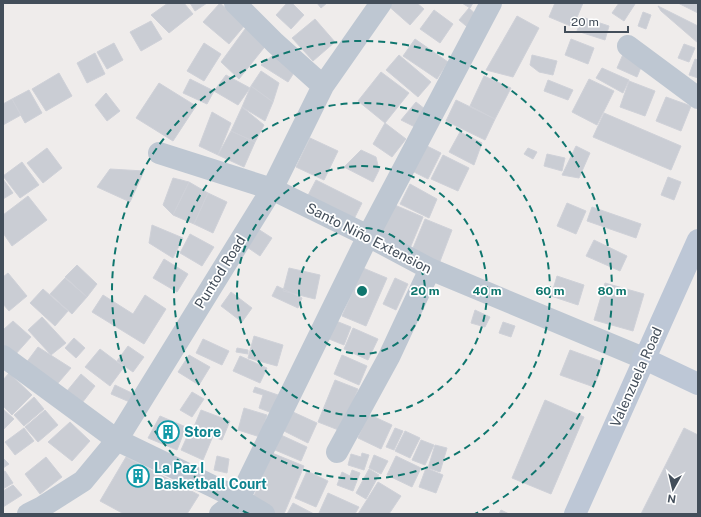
<svg xmlns="http://www.w3.org/2000/svg" width="701" height="517" font-family="'Public Sans',sans-serif">
<rect width="100%" height="100%" fill="#efeceb"/>
<path fill="#cacdd4" stroke="#cfd1d8" d="M168 3H184L193 14 169 33 151 15Z
M190 3H207L195 11Z
M220 3 245 25 229 44 203 22Z
M287 3H292L304 15 291 29 276 15Z
M317 3H327L321 8Z
M385 3H417L424 9 410 25Z
M462 3H473L470 8Z
M555 3H583L573 27 549 17Z
M619 3 635 4 624 21 612 13Z
M678 3H698V13Z
M658 6 698 26V43L661 11Z
M469 8 481 19 471 30 459 20Z
M434 10 453 24 440 43 420 29Z
M643 12 651 15 646 29 638 26Z
M517 16 539 28 513 77 486 70Z
M582 17 609 26 605 40 577 31Z
M315 19 335 42 313 61 292 38Z
M151 21 162 39 141 51 130 32Z
M248 25 267 44 239 79 221 62Z
M415 39 448 62 437 79 403 56Z
M571 39 594 48 588 64 565 55Z
M114 43 123 60 107 69 97 52Z
M204 43 221 54 204 81 187 71Z
M684 44 695 48 689 62 678 58Z
M277 52 297 68 288 82 261 65Z
M624 52 644 60 637 77 617 68Z
M95 53 105 74 87 83 77 63Z
M399 55 431 82 418 97 386 70Z
M532 55 557 61 553 75 539 72 530 65Z
M695 59 698 60V78L689 75Z
M602 68 629 80 623 93 596 78Z
M261 71 279 83 273 102 251 86Z
M381 72 409 93 385 123 358 101Z
M59 73 72 96 46 111 32 89Z
M226 75 250 88 238 105 214 91Z
M484 76 511 88 495 119 470 106Z
M190 79 214 91 207 104 183 93Z
M589 79 614 91 597 125 572 112Z
M548 80 573 90 568 100 544 91Z
M629 81 655 91 645 116 620 107Z
M159 83 196 106 173 141 136 118Z
M251 86 273 102 265 121 242 107Z
M29 90 42 113 25 123 12 99Z
M106 93 120 111 107 121 95 105Z
M666 97 691 106 681 131 656 121Z
M12 99 21 115 3 125V104Z
M456 100 495 119 485 140 446 121Z
M416 102 430 113 417 128 401 120Z
M242 107 264 125 255 142 231 131Z
M212 112 231 123 218 155 199 146Z
M604 113 681 146 671 170 593 137Z
M385 123 406 139 392 157 373 144Z
M231 131 255 142 244 167 218 155Z
M460 132 482 143 474 165 449 152Z
M310 138 338 151 324 180 296 167Z
M419 142 441 153 428 179 406 168Z
M576 146 590 153 579 178 562 175Z
M47 148 62 168 43 183 27 163Z
M528 148 537 152 533 159 524 154Z
M361 150 376 157 379 170 373 182 344 167Z
M547 154 565 158 562 171 544 166Z
M443 155 469 168 458 191 431 179Z
M22 162 39 185 20 198 3 176Z
M110 169 144 171 130 202 97 187Z
M668 177 681 182 674 200 661 195Z
M173 178 189 182 173 215 163 205Z
M3 179 13 193 3 199Z
M316 180 362 203 350 227 304 203Z
M189 182 208 193 194 224 173 215Z
M410 184 437 199 429 218 400 204Z
M208 193 227 202 213 233 194 224Z
M28 196 47 220 12 246 3 233V215Z
M390 203 423 217 408 253 375 239Z
M567 203 586 211 576 234 557 226Z
M592 207 641 224 636 238 587 221Z
M425 219 452 230 439 264 411 253Z
M152 225 183 238 173 258 149 243Z
M255 227 272 238 260 256 244 245Z
M190 234 214 247 202 266 180 253Z
M594 240 627 256 620 271 586 256Z
M164 259 188 274 177 292 153 278Z
M77 265 97 284 87 297 65 277Z
M289 268 320 275 315 299 283 291Z
M363 268 387 278 366 326 342 316Z
M8 273 27 296 9 311 3 304V277Z
M557 276 584 285 578 305 551 296Z
M65 278 87 297 72 314 50 294Z
M395 278 408 284 396 310 383 304Z
M605 283 644 294 633 331 594 320Z
M277 286 302 298 298 308 272 296Z
M43 289 68 311 55 326 30 303Z
M231 292 252 308 242 322 221 306Z
M103 295 133 314 145 295 166 309 144 344 92 312Z
M475 310 490 317 485 327 471 323Z
M42 317 66 343 51 355 28 330Z
M326 317 351 327 344 345 319 335Z
M13 321 31 337 14 356 3 347V330Z
M503 322 515 326 511 337 499 333Z
M353 328 378 339 368 360 344 349Z
M254 336 283 345 277 366 248 358Z
M74 338 85 348 76 358 65 348Z
M203 339 229 351 222 365 196 353Z
M128 346 144 357 133 372 117 361Z
M38 347 71 368 53 389 23 367Z
M237 348 248 350V354L236 352Z
M100 349 124 367 110 386 85 367Z
M570 350 603 362 594 387 560 375Z
M189 355 210 367 199 385 178 372Z
M342 355 367 366 359 385 334 374Z
M240 356 267 368 260 383 233 371Z
M9 373 32 395 12 415 3 406V380Z
M81 374 95 386 82 403 67 391Z
M335 380 358 389 341 431 318 422Z
M115 385 136 395 132 403 111 394Z
M255 387 278 395 272 413 259 408 263 395 253 392Z
M192 392 204 399 192 417 180 410Z
M34 397 44 409 24 426 14 415Z
M545 400 584 417 551 494 512 478Z
M244 408 267 415 260 437 238 430Z
M3 409 14 419 3 430Z
M45 410 58 425 38 442 25 427Z
M201 410 230 421 222 440 193 429Z
M293 412 317 423 308 443 284 431Z
M368 414 392 425 381 449 358 438Z
M160 416 186 427 177 450 148 438Z
M70 422 90 441 72 461 48 442Z
M24 428 34 441 15 455 5 442Z
M395 428 403 431 394 450 386 447Z
M684 428 698 435V514H641Z
M190 430 213 436 203 460 181 450Z
M405 431 420 438 410 458 395 451Z
M281 435 307 447 301 461 275 450Z
M421 440 434 445 425 465 412 460Z
M435 445 447 448 440 472 428 468Z
M272 453 304 466 284 514H276L251 503Z
M362 453 369 455 364 470 348 465 351 454 361 457Z
M374 455 388 461 381 474 369 468Z
M217 456 229 459 227 473 214 470Z
M396 456 421 468 412 487 387 475Z
M46 457 62 477 40 494 25 474Z
M126 457 199 495 187 514H124L100 501Z
M3 458 9 464 3 468Z
M426 468 443 475 436 493 419 487Z
M369 469 379 475 366 499 356 493Z
M352 470 360 473 353 491 337 485 342 472 350 476Z
M5 471 13 483 3 489V472Z
M307 471 328 481 316 507 295 498Z
M378 482 401 496 389 514H358Z
M13 485 22 495 3 507V491Z
M328 493 359 507 355 514 319 513Z
M293 503 314 514H287Z
M501 510 509 514H499Z"/>
<g fill="none" stroke-linecap="round" stroke-linejoin="round">
<path stroke="#bec7d2" stroke-width="22" d="M235 3 275 43 323 86
M628 46 698 98
M159 153 272 189 368 236 430 269 643 358
M3 356 117 440 239 499 264 514
M337 452 389 357 430 269
M28 514 42 507 83 481 117 440 272 189 323 86 381 3
M220 514 239 499 368 236 491 3"/>
<path stroke="#bdc7d6" stroke-width="22" d="M643 358 698 384
M575 514 698 240"/>
</g>
<g fill="none" stroke="#0f766e" stroke-width="2" stroke-dasharray="7 5">
<circle cx="362" cy="291" r="63"/>
<circle cx="362" cy="291" r="125"/>
<circle cx="362" cy="291" r="188"/>
<path d="M249 514A250 250 0 1 1 475 514"/>
</g>
<defs>
<g id="building-ring" transform="scale(1.15)"><circle r="9.5" fill="#fff" stroke="#0f9aa8" stroke-width="1.5"/><path d="M-4-6H4V6H1V3H-1V6H-4ZM-2.5-4.3h1.7v1.8h-1.7ZM.8-4.3h1.7v1.8H.8ZM-2.5-1h1.7V.8h-1.7ZM.8-1h1.7V.8H.8Z" fill="#0f9aa8"/></g>
</defs>
<g fill-rule="evenodd">
<use href="#building-ring" x="168" y="432"/>
<use href="#building-ring" x="138" y="476"/>
</g>
<g text-anchor="middle" stroke-width="3.5" stroke-linejoin="round" paint-order="stroke">
<g font-size="14" fill="#434e5a" stroke="#fff">
<text transform="translate(369 238) rotate(27)" y="5">Santo Niño Extension</text>
<text transform="translate(220 272) rotate(-58)" y="5">Puntod Road</text>
<text transform="translate(636 377) rotate(-66)" y="5">Valenzuela Road</text>
</g>
<g font-size="14" font-weight="bold" fill="#0d838f" stroke="#fff" text-anchor="start">
<text x="184" y="437">Store</text>
<text x="154" y="473">La Paz I<tspan x="154" dy="16">Basketball Court</tspan></text>
</g>
</g>
<circle cx="362" cy="291" r="6" fill="#0f766e" stroke="#fff" stroke-width="2"/>
<g font-size="12" text-anchor="middle" font-weight="bold" fill="#0f766e" stroke="#fff" stroke-width="3.5" stroke-linejoin="round" paint-order="stroke">
<text x="425" y="295">20 m</text>
<text x="487" y="295">40 m</text>
<text x="550" y="295">60 m</text>
<text x="612" y="295">80 m</text>
</g>
<rect width="701" height="517" fill="none" stroke="#434e5a" stroke-width="8"/>
<g transform="translate(673 489) rotate(188)" stroke="#ffffff" stroke-width="3" paint-order="stroke">
<path d="M0-3L7 15L0 10L-7 15Z" fill="#434e5a"/>
<text y="-6" font-size="11" font-weight="bold" text-anchor="middle" fill="#434e5a">N</text>
</g>
<path d="M565 26v6h63v-6" fill="none" stroke="#434e5a" stroke-width="2"/>
<text x="571" y="26" font-size="12" fill="#434e5a" stroke="#ffffff" stroke-width="3" paint-order="stroke">20 m</text>
</svg>
